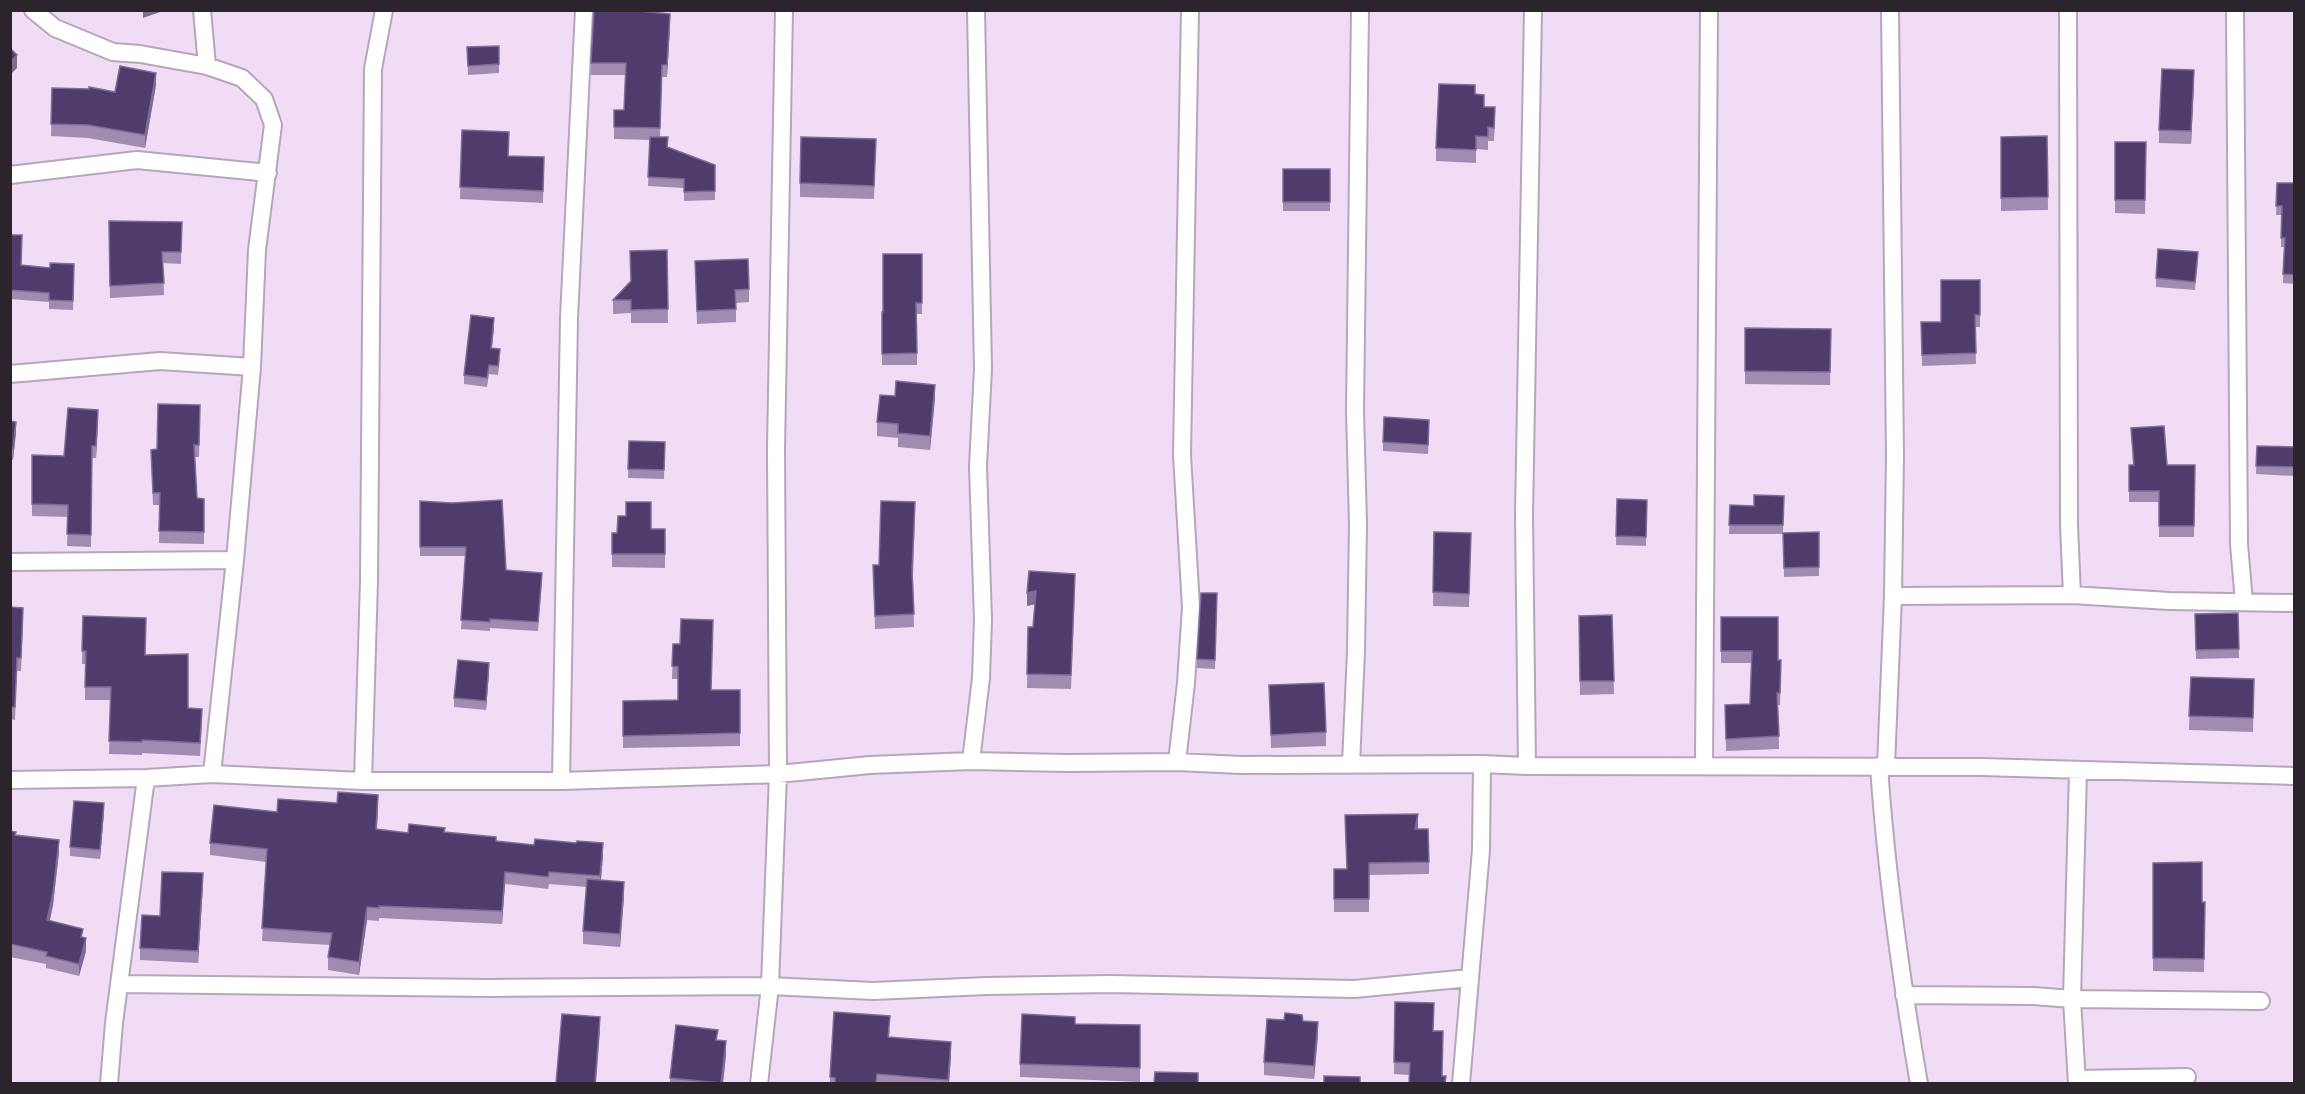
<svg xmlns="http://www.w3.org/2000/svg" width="2305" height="1094" font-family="'Times New Roman',serif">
<rect width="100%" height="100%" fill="#f0ddf5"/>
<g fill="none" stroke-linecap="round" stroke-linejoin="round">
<g stroke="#b7a5bc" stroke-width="20">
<path id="minor" d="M33 10 55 28 113 52 140 54 207 66 242 78 264 99 273 125 257 250 252 367 235 560 212 774
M202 10 207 66
M1890 10 1895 456 1893 596 1886 766H1879C1886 873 1901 978 1919 1084
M2068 10 2069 525 2072 595
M2235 10 2239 544 2244 602
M10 175 137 160 268 173
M10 374 160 361 252 367
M10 562 235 560
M1893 596 2072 595 2169 601 2294 603
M971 761 981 678 983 620 978 466 983 369 976 10
M1177 762 1186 683 1191 607 1182 455 1190 10
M1351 764 1356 651 1358 524 1355 411 1360 10
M1527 766 1524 515 1533 10
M1704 766 1709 10
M10 780 146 778 212 774 363 781H561L778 774 870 765 971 761 1067 763 1177 762 1241 765 1482 764 1527 766 1982 767 2294 776
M363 781 369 581 373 69 384 10
M561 781 569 318 584 10
M121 984 490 988 770 986 873 991 987 986 1111 984 1354 989 1470 978
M1904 995 2034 996 2072 999 2078 771
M2077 1079 2187 1077
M109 1084 114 1023 146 778
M759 1084 770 986 778 774 776 449 784 10
M1461 1084 1481 850 1482 764
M2077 1084 2072 999 2261 1001"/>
</g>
<use href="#minor" stroke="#fff" stroke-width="16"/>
</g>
<path fill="#a08cb0" d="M628 11 670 26 667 77H662L660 137 668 148 715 165V200L684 201V188L648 186 650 140 614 139V110H624L626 75H591V63Z
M499 46V73L468 75 467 47Z
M2194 83 2191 144 2159 143V130Z
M156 85 145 148 88 138 51 136 52 88 115 92Z
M1475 94 1495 121 1494 141H1488V150L1476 149V163L1436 161V148Z
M462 130 508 156 544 157 543 203 460 199Z
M2047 136 2048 210 2001 211V137Z
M876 139 874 199 800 197V183Z
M2115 142H2146L2145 214 2115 213Z
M1283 169H1330V211H1283Z
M2277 183H2295V284L2283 283 2284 247H2281V215H2276Z
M109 221 182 222 181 264 163 263 164 295 110 298Z
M10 235 21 265 50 268 74 264 73 310 49 309V302L10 299Z
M667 250 668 323H631V313L613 314V300Z
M922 254V314H917V365H882V312H883Z
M695 261 749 289V302L736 303V322L697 324Z
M2198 261 2195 290 2156 287V278Z
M1980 280V327H1975L1976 364 1922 366 1921 322H1941Z
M494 327 492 348 500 358 498 375 489 374 487 387 464 384V375Z
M1745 328 1831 329 1830 385 1745 384Z
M895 396 935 398 930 450 898 447V438L877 436V422Z
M200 405 199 457H195L197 498 204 499V544L159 543 160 505H153L151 450 157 449Z
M10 421 16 433 13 460H10Z
M98 422 96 458H92L91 547 67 546 68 517 32 516V455L64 456Z
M2131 428 2167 465H2195L2194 537H2159V502H2129V465H2133Z
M1429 429 1428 454 1383 451V442Z
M2295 437V476L2256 474 2257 446 2294 447Z
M629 441 665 442 664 479 628 478Z
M1784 496 1783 533 1819 532V576L1784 577 1783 534H1729L1730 505 1754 506Z
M1617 499 1647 500 1646 546 1616 545Z
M420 501 506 570 542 582 538 631 490 628V631L461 629 466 556H420Z
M915 516 913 577 914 627 875 629 873 565H879Z
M651 529H665V568L612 567V533Z
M1434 532 1471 533 1469 607 1433 606Z
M1075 588 1071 689 1027 688 1028 627H1033L1035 604 1027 606Z
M1217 593 1215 669 1197 668V659Z
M10 607 23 620 21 671H17L15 720 10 719Z
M2238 613 2239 658 2196 659 2195 614Z
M1612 615 1614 694 1580 695 1579 616Z
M83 616 146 655 188 708 202 722 200 756 142 753V755L109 754 111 700H85V664H82Z
M1721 617 1778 660 1781 672 1780 705H1778L1779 749 1726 751 1725 705 1750 704 1751 663H1721Z
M673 644 712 690H740V746L623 748V701L678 700V679H672Z
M489 672 486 710 454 707V698Z
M2191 677 2254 679 2253 732 2189 730Z
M1269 685 1326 732V746L1271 748Z
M337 803 378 808 377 829 408 833 445 832 496 841 603 856 601 880 624 896 620 947 583 944V931L587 887 549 884 548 889 505 884 502 924 379 918V921L367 920 359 975 328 970V957L330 945 262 941 266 862 210 855V843L277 812Z
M104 812 100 859 70 856V847Z
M1418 826V829L1429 862V874L1369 875V912H1334V869H1346Z
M10 831 16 835 59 852 53 905 50 920 83 938 86 951 79 976 46 968V964L10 957Z
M2153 863 2202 902H2205L2204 972 2153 971Z
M203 885 198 963 140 960V948L160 916Z
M1395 1002 1434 1003 1409 1075 1394 1074Z
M1303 1021 1318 1035 1314 1079 1264 1075V1062Z
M1075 1024 1140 1025V1082L1020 1077V1064Z
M890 1029 889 1037 951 1056 949 1083H830V1077Z
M718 1040 726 1055 723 1083H670V1078Z"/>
<path fill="#7f6c95" d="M143 10H166L143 18Z
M670 14V26L667 77V65Z
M12 39V52L10 54V40Z
M17 55V68L10 75V62Z
M2194 70V83L2191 144V131Z
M156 73V85L145 148V135Z
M494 318V327L491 357V348Z
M935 385V398L930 450V436Z
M98 410V422L96 458V446Z
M16 422V433L13 460V448Z
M1036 591V604L1027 606V593Z
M489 663V672L486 710V701Z
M378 795V808L376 841V829Z
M104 803V812L100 859V850Z
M1418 814V826L1415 841V829Z
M59 840V852L53 905 47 932V920Z
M603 843V856L600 889V876Z
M505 872V884L502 924V911Z
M203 873V885L198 963V951Z
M624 882V896L620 947V934Z
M367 907V920L359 975V962Z
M86 938V951L79 976V964Z
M600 1017V1030L596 1083H595Z
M1318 1022V1035L1314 1079V1066Z
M726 1041V1055L723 1083H721Z
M951 1042V1056L949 1083H948Z"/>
<path fill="#4f3c6c" stroke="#7f6c95" stroke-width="1.5" d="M594 10H629L670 14 667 65H662L660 128 614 127V110H624L626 63H591Z
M499 46V64L468 66 467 47Z
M10 48 17 55 10 62Z
M120 66 156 73 145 135 88 125 51 124 52 88 89 89V87L115 92Z
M2162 69 2194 70 2191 131 2159 130Z
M1439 84 1475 85V94L1484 95V107H1495L1494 128 1488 127V137L1476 136V150L1436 148Z
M462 130 509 132 508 156 544 157 543 191 460 187Z
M2047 136 2048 197 2001 198V137Z
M650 137H668L667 147 715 165V191L684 192V179L648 177Z
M801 137 876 139 874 186 800 183Z
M2115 142H2146L2145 200H2115Z
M1283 169H1330V202H1283Z
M2277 183H2295V275L2283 274 2285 238H2281L2282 206H2276Z
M109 221 182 222 181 252H162L164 283 110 286Z
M10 235H22L21 265 50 268V263L74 264 73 301 49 300V293L10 290Z
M2158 249 2198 252 2195 282 2156 278Z
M667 250 668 309 631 310V300H613L631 281 630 251Z
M883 254H922V303H916L917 353 882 354V312H883Z
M748 259 749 289 735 290 736 309 697 311 695 261Z
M1941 280H1980V315H1975L1976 353 1922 355 1921 322H1941Z
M471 315 494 318 491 348 500 349 498 366 489 365 487 378 464 375Z
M1745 328 1831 329 1830 372 1745 371Z
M896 381 935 385 930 436 898 433V424L877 422 880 395 895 396Z
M158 404 200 405 199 445H194L197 498 204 499V532L159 531 160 493H153L151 450 157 449Z
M68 408 98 410 96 446H92L91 535 67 534 68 505 32 504V455L64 456Z
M1384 417 1429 420 1428 445 1383 442Z
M10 421 16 422 13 448H10Z
M2164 426 2167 465H2195L2194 526H2159V491H2129V465H2134L2131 428Z
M2295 437V467L2256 466 2257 446 2294 447Z
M629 441 665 442 664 470 628 469Z
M1754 495 1784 496 1783 525H1729L1730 505 1754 506Z
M1617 499 1647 500 1646 537 1616 536Z
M502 500 506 570 542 573 538 622 490 619V622L461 620 466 547H420V501L452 503Z
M881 501 915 502 912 571 914 614 875 616 873 565H879Z
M626 502H651V529H665V554H612V533H617L618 516H626Z
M1434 532 1471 533 1469 594 1433 592Z
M1819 532V567L1784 568 1783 533Z
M1029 571 1075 574 1071 675 1027 674 1028 627H1033L1036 591 1027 593Z
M1201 593H1217L1215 660 1197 659Z
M10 607 23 608 21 658H17L15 707H10Z
M2238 613 2239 649 2196 650 2195 614Z
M1612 615 1614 681H1580L1579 616Z
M83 616 146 618 145 655 188 654V708L202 709 200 743 142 740V742L109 741 111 687H85L86 651H82Z
M1721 617H1778V660H1781L1780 693H1777L1779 736 1726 739 1725 705 1750 704 1752 651H1721Z
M681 619 713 620 711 690H740V733L623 736V701L678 700V667L672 666 673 644H680Z
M458 660 489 663 486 701 454 698Z
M2191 677 2254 679 2253 718 2189 716Z
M1324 683 1326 732 1271 735 1269 685Z
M338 792 378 795 376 829 408 833 409 824 445 828 444 832 496 837V841L534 845 535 839 576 843 577 841 603 843 600 876 549 872 548 877 505 872 502 911 379 906V908L367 907 359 962 328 957 332 933 262 928 267 849 210 843 214 805 277 812 278 799 337 803Z
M74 801 104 803 100 850 70 847Z
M1418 814 1415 829H1428L1429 862 1369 863V899H1334V869H1347L1345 815Z
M10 831 16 832 15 835 59 840 53 893 47 920 83 929 81 937 86 938 79 964 46 956 47 952 10 944Z
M2202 862V902H2205L2204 959 2153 958V863Z
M162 872 203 873 198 951 140 948 142 915 160 916Z
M587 879 624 882 620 934 583 931Z
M1395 1002 1434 1003 1433 1031H1443L1442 1076H1446L1445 1083H1409L1410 1063 1394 1062Z
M834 1012 890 1016 888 1037 951 1042 948 1080 877 1074 876 1083H835V1078L830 1077Z
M1285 1013 1302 1015 1303 1021 1318 1022 1314 1066 1264 1062 1267 1019 1284 1020Z
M562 1014 600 1017 595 1083H556Z
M1022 1014 1075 1017V1024L1140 1025V1068L1020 1064Z
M676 1025 718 1030 716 1040 726 1041 721 1083 670 1078Z
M1155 1072 1198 1073V1083H1154Z
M1324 1076 1360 1077V1083H1324Z"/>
<rect width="2305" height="1094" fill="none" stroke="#2b242d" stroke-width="24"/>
</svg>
